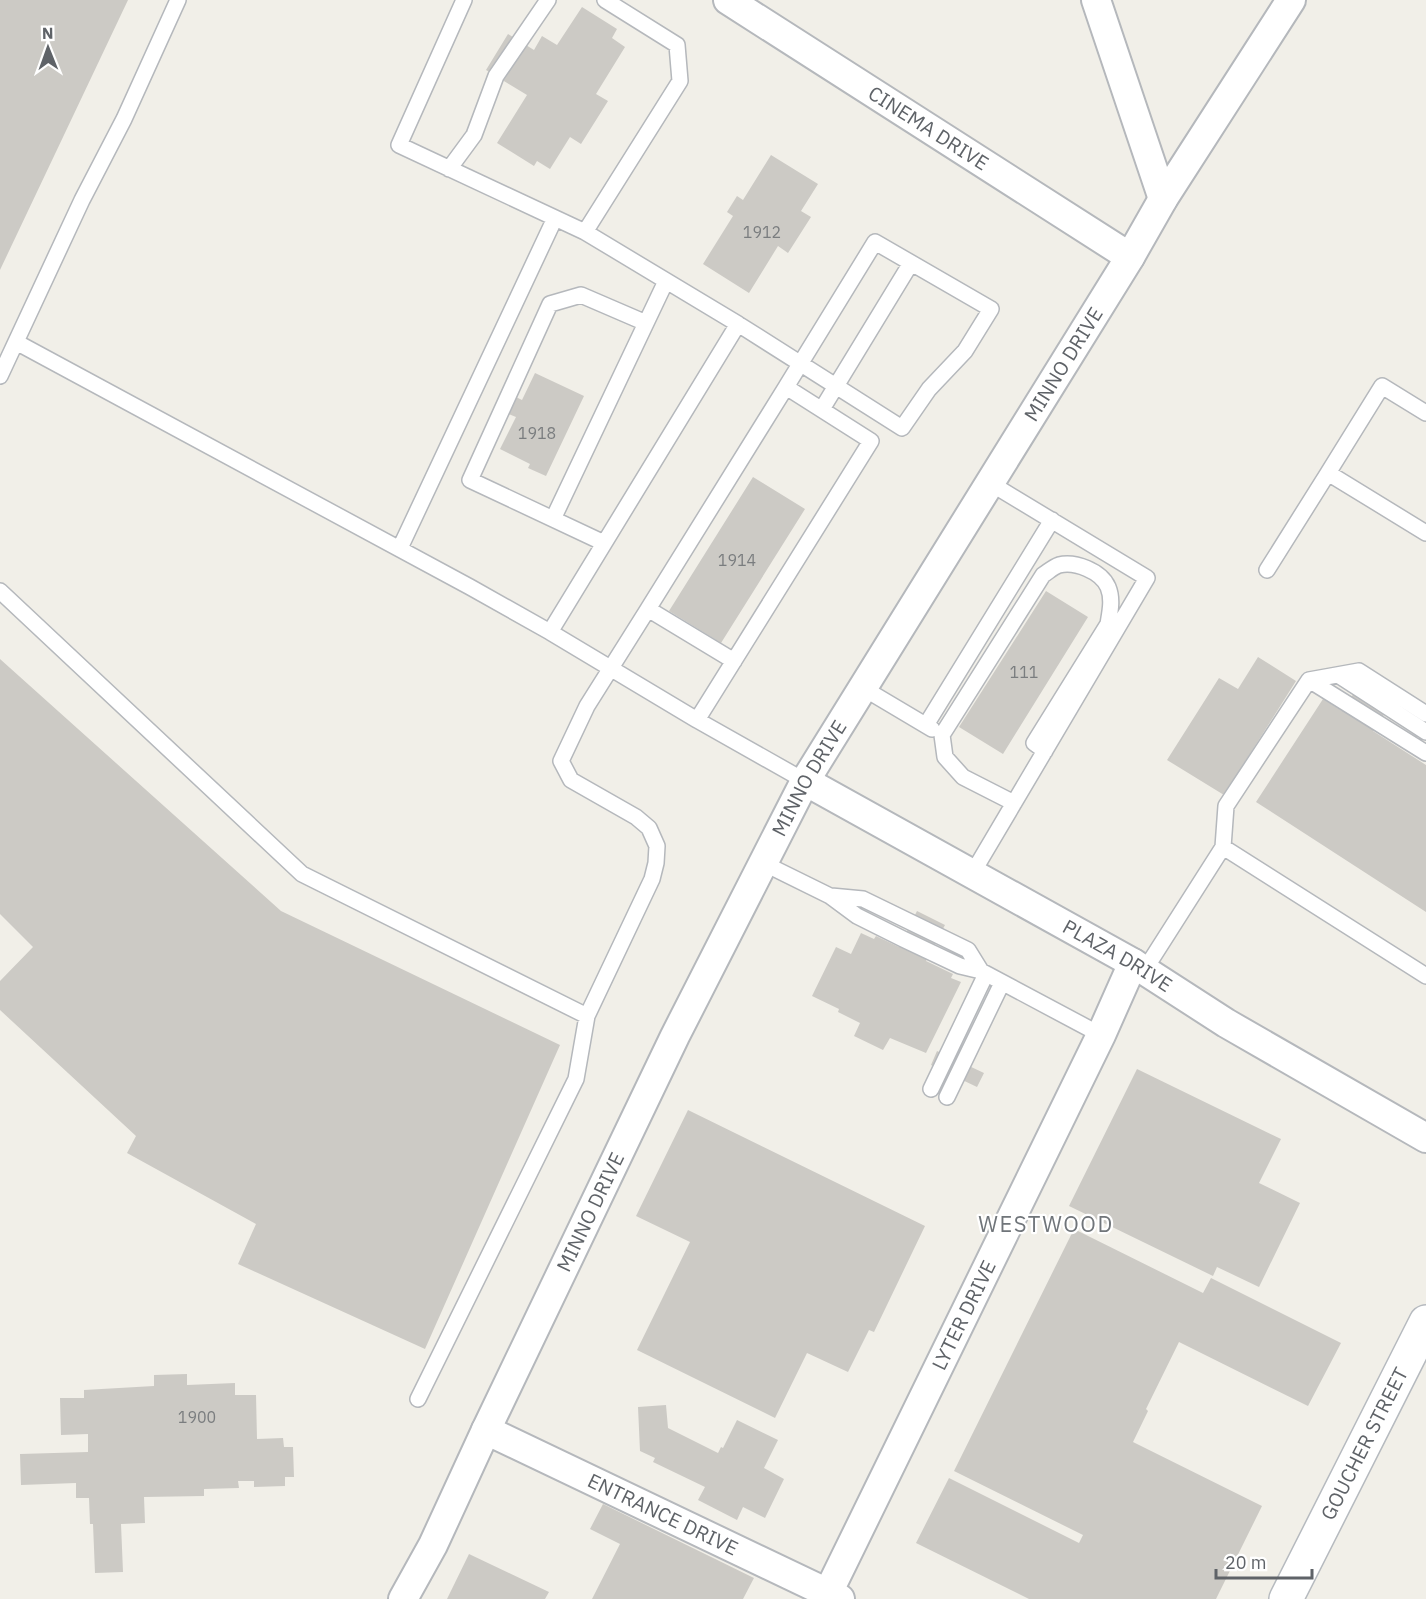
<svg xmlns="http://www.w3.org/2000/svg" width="1426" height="1599" font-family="'IBM Plex Sans',sans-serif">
<rect width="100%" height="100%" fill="#f1efe8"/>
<path fill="#cccac5" d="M0 0H128L0 270Z
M582 7 617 29 612 38 625 47 596 94 608 101 581 144 570 137 550 169 537 161 534 166 497 143 527 95 486 70 508 34 534 50 542 36 557 45Z
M771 155 818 184 801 211 811 217 788 253 778 246 749 293 703 264 733 216 727 212 737 196 743 200Z
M535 373 584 396 546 476 528 468 530 464 500 449 516 417 504 412 512 395 522 400Z
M753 477 805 509 721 643 669 611Z
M1046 591 1088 617 1003 754 959 727Z
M1258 657 1296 681 1224 795 1167 760 1219 678 1238 689Z
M0 659 281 911 560 1045 425 1349 238 1264 256 1224 127 1153 136 1136 0 1010V981L33 947 0 914Z
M1356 690 1387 710 1373 731 1426 765V912L1256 802 1323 699 1342 711Z
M917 911 945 925 926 961 953 974 951 978 961 982 926 1053 890 1038 883 1050 854 1036 860 1023 838 1012 839 1009 812 996 836 947 851 954 861 933 874 939 876 936 899 947Z
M937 1051 984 1073 977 1087 931 1065Z
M1137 1069 1281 1139 1259 1183 1300 1203 1259 1287 1217 1267 1213 1276 1069 1206Z
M688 1110 925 1226 874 1332 869 1330 848 1372 807 1353 775 1418 637 1350 690 1242 636 1216Z
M1074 1229 1203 1293 1211 1278 1341 1343 1308 1406 1179 1342 1146 1409 1148 1411 1133 1442 1262 1506 1216 1599H1029L916 1543 949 1478 1079 1543 1083 1535 954 1471Z
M187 1374V1385L235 1383V1395H256L257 1439 283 1438 284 1447H293L294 1477H285V1486L254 1487V1481H238L239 1488 204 1489V1496L144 1497 145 1523 121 1524 123 1572 95 1573 93 1524H90L89 1498H76V1483L21 1485 20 1454 88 1452V1434L61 1435 60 1398H84V1390L154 1386V1375Z
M666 1405 668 1428 718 1453 721 1447 723 1448 737 1420 778 1440 764 1468 784 1479 765 1518 743 1507 737 1520 698 1500 705 1487 653 1462 655 1458 640 1451 638 1407Z
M603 1504 754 1578 743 1599H592L620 1544 590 1529Z
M469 1554 549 1592 545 1599H447Z"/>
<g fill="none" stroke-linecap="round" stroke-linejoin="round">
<g stroke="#b5b8bc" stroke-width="18">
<path id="lane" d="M464 0 399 145 585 232 738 324 902 428 929 389 965 351 991 309 875 242 786 387
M449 169 474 135 496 76 548 0
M585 232 680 81 677 45 605 0
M16 342 470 587 550 632 697 720 805 781
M0 376 82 200 124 119 178 0
M822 409 911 263
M1426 413 1382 386 1328 473 1426 533
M553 519 666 281
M604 543 470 480 550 304 581 295 646 323
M400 548 555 218
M1267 570 1328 473
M0 591 302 874 587 1016
M550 632 738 324
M1338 675 1426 732
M1309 680 1426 753
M863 688 932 729
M697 720 871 441 786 387 648 609 734 661
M926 725 1052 520
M1014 803 963 777 945 757 942 735 1043 575C1048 572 1053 567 1059 565 1075 561 1101 571 1108 587 1113 599 1110 612 1108 624L1034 743 1045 751
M1223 847 1226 806 1309 680 1359 671 1426 714
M763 863 830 896 857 916 903 939 960 966 981 971 1101 1035
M972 874 1147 578 990 483
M831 896 863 899 968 950 981 971
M1144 971 1223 847 1426 976
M931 1089 986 974
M947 1097 1002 983
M418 1399 576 1079 587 1016 652 879 656 863 657 846 649 828 636 817 571 780 561 761 587 706 648 609"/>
</g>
<g stroke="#b5b8bc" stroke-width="32">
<g id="street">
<path id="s1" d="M728 0 1130 257"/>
<path d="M1096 0 1163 199"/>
<path id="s2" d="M805 781 1133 963 1226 1023 1426 1138"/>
<path id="s3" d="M486 1430 840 1599"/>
<path id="s4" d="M403 1599 433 1545 486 1430 675 1036 805 781 1130 257 1163 199 1291 0"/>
<path id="s5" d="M825 1599 1101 1035 1133 963"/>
</g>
</g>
<g stroke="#b6babf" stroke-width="36">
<g id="secondary">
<path id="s6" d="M1286 1599 1426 1322"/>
</g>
</g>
<use href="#lane" stroke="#fff" stroke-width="15"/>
<use href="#street" stroke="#fff" stroke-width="28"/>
<use href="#secondary" stroke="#fff" stroke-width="33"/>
</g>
<g text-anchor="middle" stroke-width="4.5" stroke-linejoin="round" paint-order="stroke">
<g font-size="16" fill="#7a7d7f">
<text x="762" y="238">1912</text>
<text x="537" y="439">1918</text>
<text x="737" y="566">1914</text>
<text x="1024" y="678">111</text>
<text x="197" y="1423">1900</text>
</g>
<g font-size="20" fill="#5f6368" stroke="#fff">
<text dy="7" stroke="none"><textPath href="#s1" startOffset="238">CINEMA DRIVE</textPath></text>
<text dy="7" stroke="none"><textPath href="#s4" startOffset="1402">MINNO DRIVE</textPath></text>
<text dy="7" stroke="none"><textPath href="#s4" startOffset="916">MINNO DRIVE</textPath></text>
<text dy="7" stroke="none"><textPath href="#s2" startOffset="358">PLAZA DRIVE</textPath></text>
<text dy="7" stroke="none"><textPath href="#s4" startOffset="430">MINNO DRIVE</textPath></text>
<text dy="7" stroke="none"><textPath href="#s5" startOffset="316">LYTER DRIVE</textPath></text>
<text dy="7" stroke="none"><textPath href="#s6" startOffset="174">GOUCHER STREET</textPath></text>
<text dy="7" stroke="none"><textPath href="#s3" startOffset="196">ENTRANCE DRIVE</textPath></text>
</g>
<g font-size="22" letter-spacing="1.5" fill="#70757a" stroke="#fff">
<text x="1046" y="1232">WESTWOOD</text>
</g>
</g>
<g transform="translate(48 48) rotate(359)" stroke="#ffffff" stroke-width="4.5" paint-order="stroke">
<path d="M0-4.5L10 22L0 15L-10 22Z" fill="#5f6368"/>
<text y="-9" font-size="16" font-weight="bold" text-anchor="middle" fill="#5f6368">N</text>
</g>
<path d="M1216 1569v9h96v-9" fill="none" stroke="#5f6368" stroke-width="3"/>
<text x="1225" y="1569" font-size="18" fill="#5f6368" stroke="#ffffff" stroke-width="4.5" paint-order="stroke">20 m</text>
</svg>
